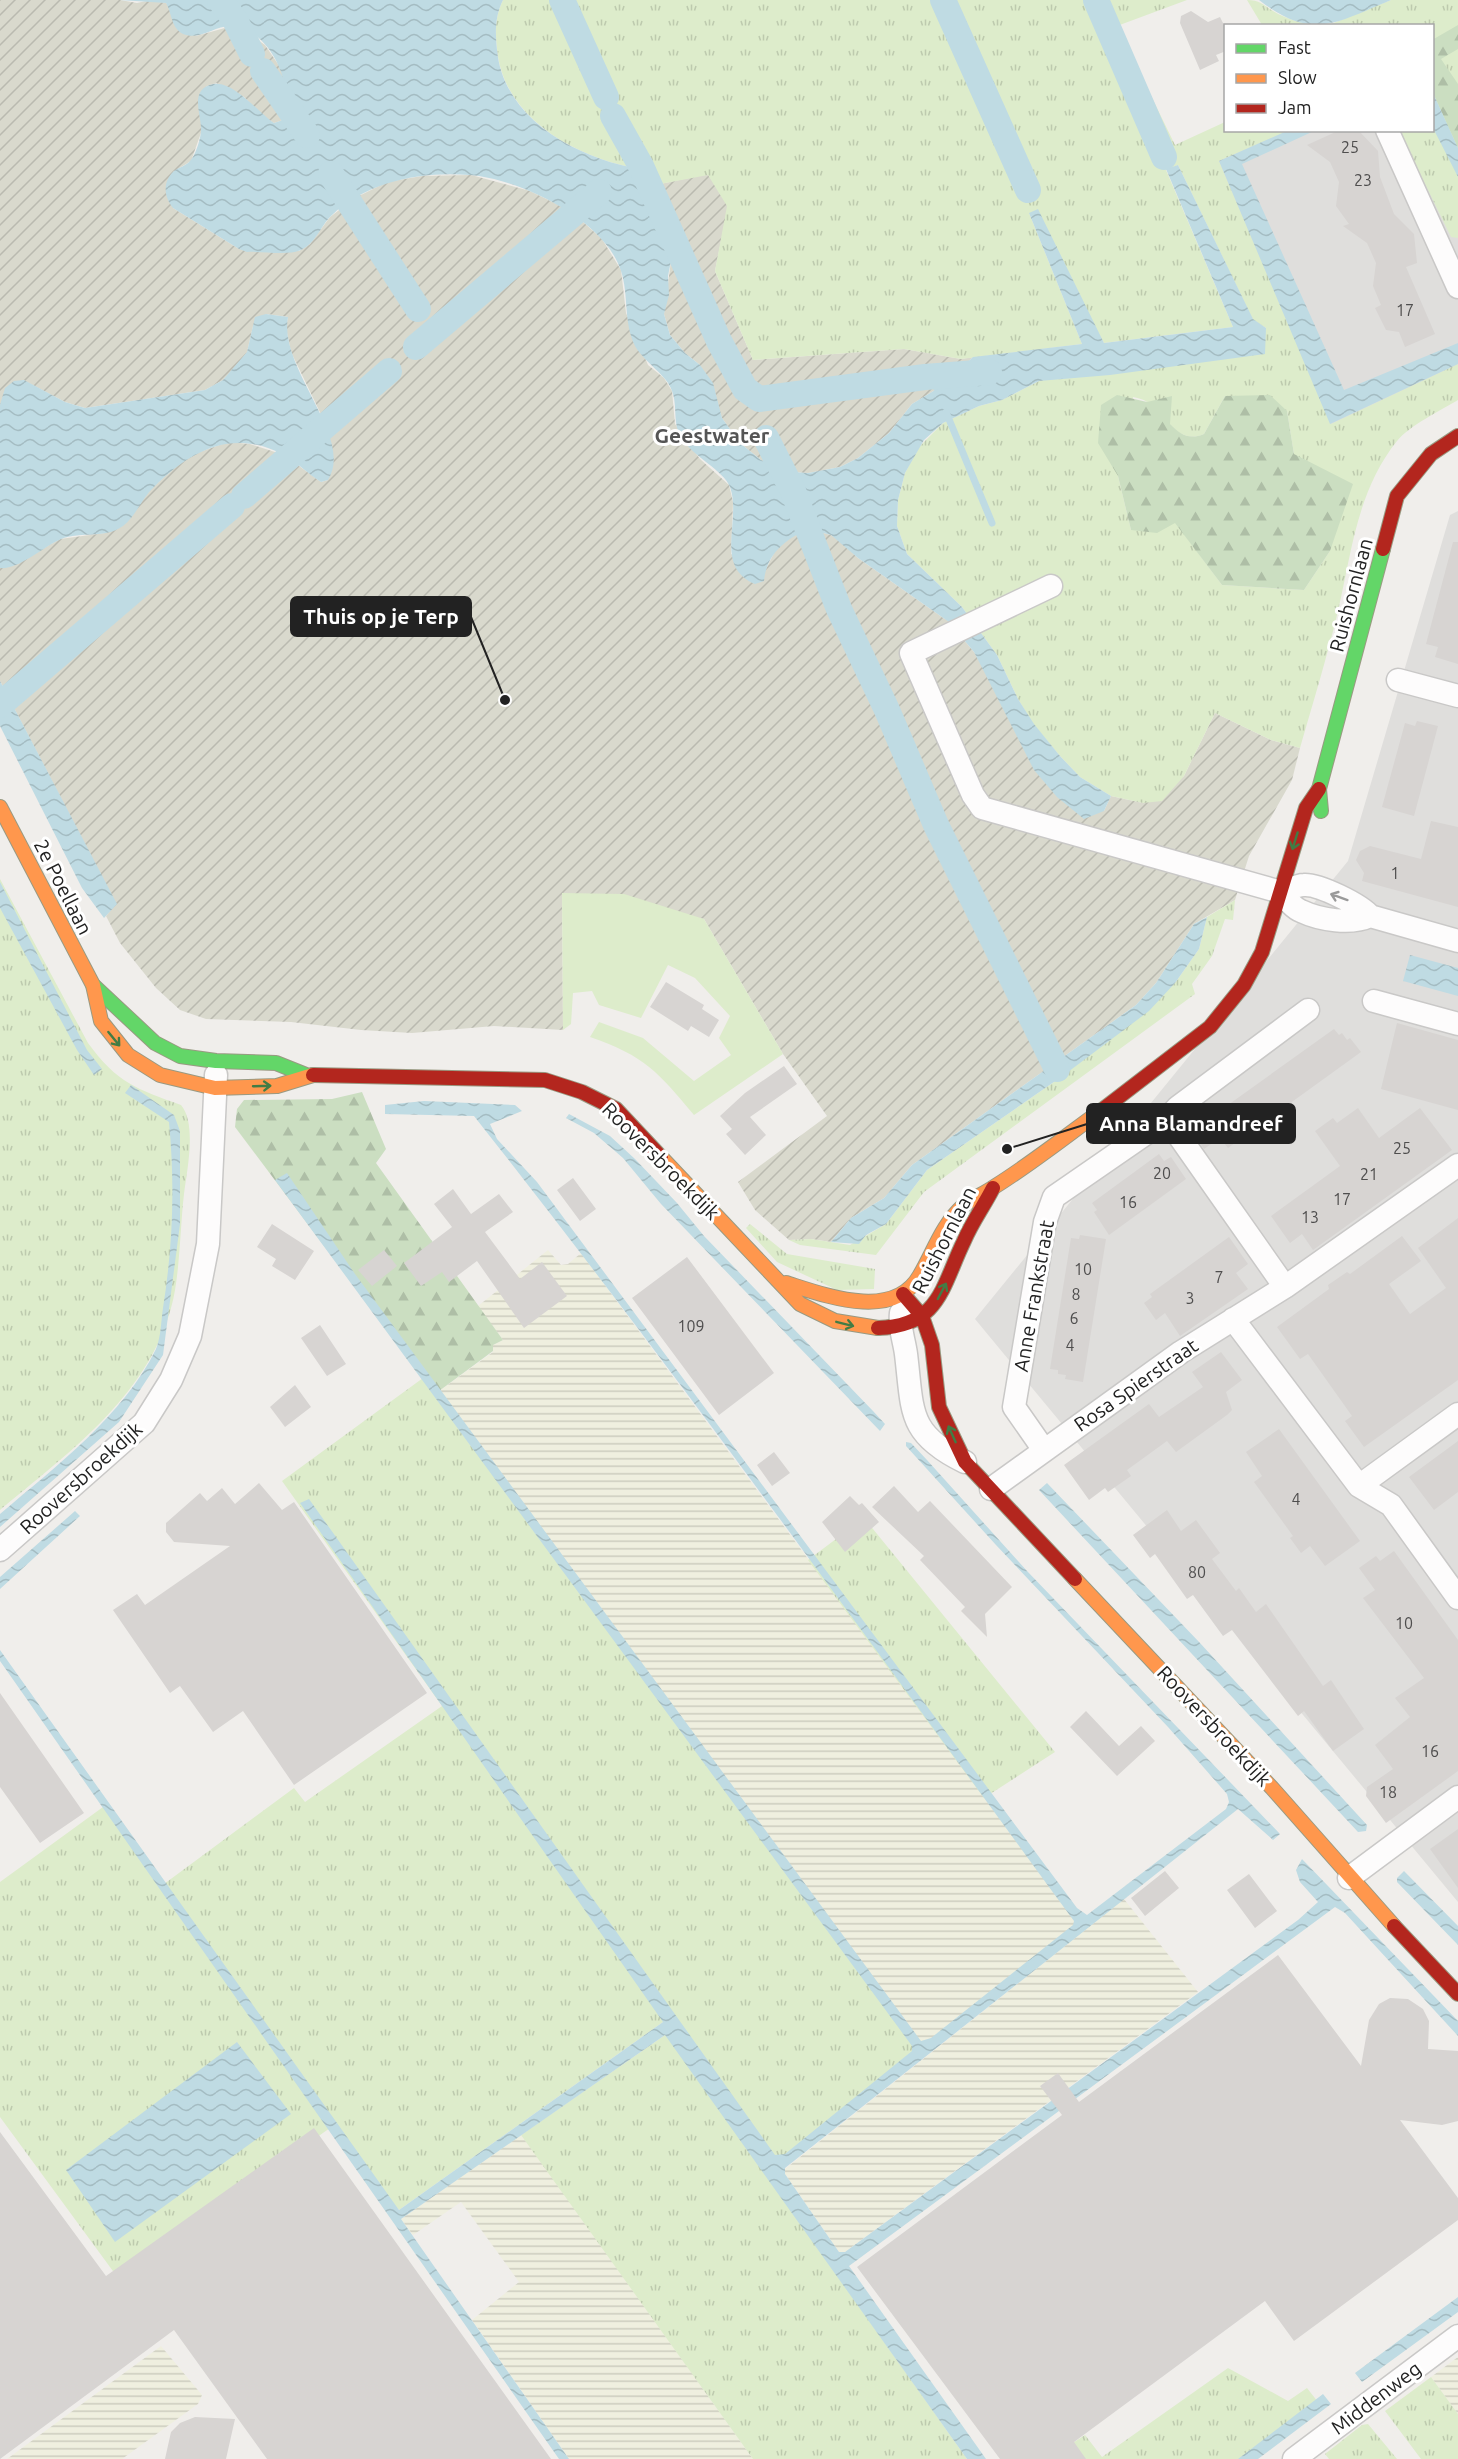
<svg xmlns="http://www.w3.org/2000/svg" width="1458" height="2459" font-family="Ubuntu,sans-serif">
<defs>
<pattern id="construction-furrows" width="10" height="10" patternUnits="userSpaceOnUse" patternTransform="scale(1.5)"><rect width="10" height="10" fill="#d9d9cd"/><path d="M-1 1l2-2M0 10L10 0M9 11l2-2" fill="none" stroke="#babab0"/></pattern>
<pattern id="farmland-rules" width="6" height="5" patternUnits="userSpaceOnUse" patternTransform="scale(1.5)"><rect width="6" height="5" fill="#efefdf"/><path d="M0 2.5h6" fill="none" stroke="#cdcdbf"/></pattern>
<pattern id="grass-tufts" width="24" height="20" patternUnits="userSpaceOnUse" patternTransform="scale(1.5)"><rect width="24" height="20" fill="#ddeccb"/><path d="M3 7l-1-3M5 7V3M7 7l1-3M15 17l-1-3M17 17v-4M19 17l1-3" fill="none" stroke="#bdcaae"/></pattern>
<pattern id="forest-firs" width="22" height="20" patternUnits="userSpaceOnUse" patternTransform="scale(1.5)"><rect width="22" height="20" fill="#cbdec1"/><path d="M5 1l3.5 6h-7zM16 11l3.5 6h-7z" fill="#aebea6"/></pattern>
<pattern id="water-waves" width="16" height="10" patternUnits="userSpaceOnUse" patternTransform="scale(1.5)"><rect width="16" height="10" fill="#bfdbe3"/><path d="M0 5q4-4 8 0t8 0" fill="none" stroke="#a4bcc2"/></pattern>
</defs>
<rect width="100%" height="100%" fill="#f0eeeb"/>
<path fill="#dfdedc" d="M1458 20V379L1333 437 1205 156 1253 131 1432 130Z
M1458 511V1902L975 1319 1348 861 1450 515Z"/>
<path fill="url(#construction-furrows)" d="M0 0H120L137 3 151 0 166 3 196 36 232 26 244 30 265 45 280 67 285 81 288 106 283 120 274 123 261 115 244 97 216 83 207 86 200 94 202 130 191 161 173 172V208L239 249 299 251 310 244 330 217 355 198 387 182 422 176 471 175 530 191 571 211 602 239 621 270 626 313 648 365 664 378 672 391 675 424 700 459 729 485 733 502 731 554 765 571 775 551 785 540 808 529 831 535 840 541 858 558 949 622 974 652 994 687 1104 811 1111 796 1143 803 1184 776 1215 713 1271 740 1300 748 1292 780 1249 856 1235 900 1194 924 1156 983 1136 1005 912 1165 884 1198 851 1218 831 1242 811 1239 789 1240 755 1210 738 1182 827 1116 783 1054 704 919 562 893 563 1030 494 1026 412 1033 361 1030 291 1022 206 1019 180 1010 156 988 120 943 106 916 116 904 0 681V568L14 565 60 539 105 533 122 526 151 489 175 467 194 454 228 442 250 444 284 455 321 482 328 480 329 431 291 352 286 328 288 317 266 314 253 326 247 352 237 366 223 380 205 390 85 408 65 402 23 380 0 405Z
M708 174 728 206 715 271 753 360 904 349 961 359 973 357 945 384 912 404 889 433 858 458 840 467 808 473 792 472 761 460 740 443 722 418 700 365 685 353 670 335 664 314 671 261 688 240 660 184Z"/>
<path fill="url(#farmland-rules)" d="M548 1250 561 1265 568 1264 581 1253 1080 1925 919 2051 435 1394 493 1352V1345L503 1340 478 1306Z
M1124 1899 1198 1992 845 2252H839L785 2174V2169Z
M521 2135 547 2170 753 2459H569L472 2320 519 2282 461 2202 413 2235 401 2219Z
M161 2346 202 2395 198 2404 122 2459H7Z
M1458 2357V2414L1431 2377Z"/>
<path fill="url(#grass-tufts)" fill-rule="evenodd" d="M503 0H1187L1117 26 1175 145 1225 122 1226 130 1288 131 1219 161 1331 424 1458 364V400C1441 410 1409 426 1397 441 1357 491 1352 551 1338 611 1327 657 1313 703 1300 748L1271 740 1215 713 1184 776 1162 801 1143 803 1111 796 1080 777 1060 756 1034 725 1018 699 997 655 962 607 907 554 897 526 898 500 905 473 919 447 943 423 979 406 1002 400 1039 381 1266 328 1253 320 1178 165 1166 170 1233 327 1104 343 1029 213 1082 344 961 359 904 349 753 360 715 271 727 206 708 175 660 184 652 171C587 163 504 124 497 49 495 32 495 16 503 0ZM1225 396 1287 411 1294 454 1330 551 1304 590 1222 585 1175 522 1131 530 1118 476 1133 397C1137 398 1143 399 1147 402 1167 414 1176 446 1204 434Z
M1247 0C1260 0 1263 5 1273 11 1288 20 1303 24 1320 25H1262Z
M1391 0H1458V238L1451 237 1399 131 1432 130V26H1326Z
M0 879 88 1043C117 1083 137 1089 181 1105 197 1124 187 1170 184 1194 180 1228 180 1277 171 1308 147 1397 67 1454 0 1510Z
M1235 900 1233 920 1225 919 1212 956 1192 984 1195 994 924 1192 876 1255 800 1245 789 1240 811 1239 850 1245 886 1224 927 1170 1064 1075 1175 983 1199 949 1207 917Z
M750 1224 787 1254 875 1269 874 1289 837 1290 777 1262 746 1228Z
M423 1378 919 2051 776 2163 663 2022 399 2210 330 2128 118 2278 0 2117V1882L103 1807 160 1887 294 1788 305 1802 442 1706 282 1481Z
M864 1518 1055 1752 984 1798 808 1560Z
M665 2035 669 2038 967 2459H753L521 2135Z
M1228 2368 1288 2401 1307 2388 1318 2402 1241 2459H1048L1085 2435 1102 2457Z
M1431 2377 1458 2414V2459H1421L1385 2411Z
M1368 2424 1397 2459H1329L1325 2454 1362 2425Z"/>
<path fill="url(#forest-firs)" d="M1458 25V49L1441 59 1458 84V148L1433 93 1432 40Z
M1117 395 1147 402 1172 396 1170 424C1181 435 1189 440 1204 434L1225 396 1270 395 1287 411 1294 454 1353 484 1330 551 1304 590 1222 585 1175 523 1157 533 1131 530 1118 476 1098 443 1101 405Z
M362 1092 386 1149 376 1163 503 1340 493 1345V1351L435 1394 235 1127 237 1109 244 1100 332 1099Z"/>
<path fill="#ddeccb" d="M562 893 624 894 704 919 783 1054 694 1115C658 1072 645 1056 590 1037L599 1022 643 1038 694 1081 731 1055 719 1038 730 1016 695 978 668 965 641 1018 599 1005 592 991 573 993 571 1024 563 1030Z"/>
<path fill="url(#water-waves)" d="M120 0H503C495 16 495 32 497 50 504 124 587 163 652 171L688 240 671 261 668 276 669 295 664 314 670 335 685 353 700 365 713 383 722 418 740 443 761 460 792 472 808 473 840 467 858 458 889 433 912 404 945 384 973 357 1082 344 1029 213 1038 209 1104 343 1233 327 1166 169 1178 165 1253 319 1266 328 1265 354 1110 375 1039 381 1002 400 979 406 943 423 924 440 905 473 898 500 897 526 907 554 962 607 997 655 1018 699 1034 724 1060 756 1080 777 1111 796 1104 811 1084 819 1057 797 1034 770 974 652 949 622 858 558 831 535 808 529C785 540 767 553 764 581L755 584C713 566 742 521 730 487 724 471 693 456 682 439 672 424 678 407 672 391 667 375 645 363 635 346 623 322 629 295 621 271 605 220 520 179 470 175 422 171 367 181 331 216 320 227 316 243 301 250 287 256 263 251 247 252L239 249 173 208C164 197 162 182 174 171 179 167 186 166 190 161 196 155 202 135 201 127 200 111 190 89 213 84 233 80 259 113 274 123L283 120C296 87 270 29 232 26 215 25 200 41 183 34 171 28 172 13 166 3Z
M1259 0H1391C1336 23 1312 41 1259 0Z
M1433 93 1458 148V177L1433 128Z
M1289 130 1314 131 1242 164 1344 390 1458 343V364L1330 424 1219 161Z
M266 314 288 317C278 369 355 437 328 480L321 482C308 474 297 462 284 455 233 428 191 450 154 487 142 498 136 516 123 526 104 540 76 530 57 541 41 549 17 570 0 568V405L5 388 14 381 24 380 65 402 85 408 205 390 223 380 247 352 255 317Z
M0 681 117 904 104 918 82 888 0 726Z
M0 882 87 1050 102 1069 94 1075 77 1050 0 908Z
M1207 917 1199 949 1175 983 1149 1011 1064 1075 927 1170 886 1224 866 1235 859 1244 831 1242 851 1218 884 1198 912 1165 1136 1005 1156 983 1194 924Z
M1410 955 1458 968V996L1403 981Z
M131 1085 174 1115 180 1131V1224L163 1355 119 1422 0 1527V1514C55 1467 124 1415 156 1349 161 1337 161 1321 163 1308 173 1245 175 1185 169 1122L125 1093Z
M424 1101 515 1105 522 1111 490 1124 497 1139 537 1182 1077 1908 1087 1915 1226 1809 1229 1802 1227 1794 1168 1727 996 1545 906 1446V1442L911 1443 927 1460 1027 1571 1280 1834 1273 1840 1238 1809 785 2168V2174L839 2252H845L1298 1920 1318 1902 1300 1882 1296 1870 1302 1859 1458 2021V2036L1345 1913 1335 1907 849 2266 986 2459H967L665 2035 401 2219 569 2459H559L0 1661V1650L399 2210 663 2022 300 1503 309 1499 775 2155 785 2154 912 2051V2046L275 1180 287 1173 355 1274 921 2041 931 2038 1073 1925 1074 1921C876 1651 681 1378 474 1116L385 1114V1105Z
M569 1114 610 1136 635 1159 677 1203 704 1236 873 1411 885 1424 880 1431 661 1204 623 1158 594 1133 566 1118Z
M1047 1483 1200 1643 1367 1825 1366 1831 1358 1832 1039 1490Z
M75 1511 80 1516 0 1589V1577Z
M1404 1871 1458 1926V1945L1397 1882V1878Z
M237 2042 291 2114 115 2242 66 2170Z
M1458 2297V2312L1362 2382 1355 2373Z
M1323 2394 1331 2404 1258 2459H1238Z"/>
<g fill="none" stroke-linecap="round" stroke-linejoin="round">
<path stroke="#bfdbe3" stroke-width="7" d="M933 376 938 391
M946 412 992 523"/>
<path stroke="#bfdbe3" stroke-width="26" d="M220 0 235 20 252 54
M562 0 606 97
M943 0 1028 190
M1096 0 1164 157
M263 71 307 135
M613 116 641 166 719 341 745 389 759 399 925 377 989 372
M331 174 418 309
M416 347 599 192
M766 438 793 491 839 609 887 710 936 825 1057 1069
M244 496 389 371
M0 705 232 506"/>
</g>
<path fill="#d7d4d2" d="M1191 11 1208 22 1220 17 1226 29V51L1216 55 1219 61 1200 70 1180 23 1181 16Z
M1340 130 1359 131 1378 151 1380 177 1394 214 1414 234 1417 263 1406 267 1435 334 1405 347 1399 332 1386 330 1375 308 1381 305 1373 286 1376 263 1367 243 1343 226 1349 224 1336 206 1339 182 1330 162 1307 145Z
M1453 542H1458V664L1435 657 1438 647 1426 644Z
M1417 721 1438 726 1414 816 1382 807 1405 723 1415 726Z
M1431 821 1458 827V907L1362 881 1364 873 1356 860 1360 851 1370 846 1421 859Z
M666 982 704 1005 702 1009 719 1020 709 1037 691 1026 688 1031 650 1007Z
M1397 1023 1458 1040V1110L1381 1089Z
M1334 1029 1339 1035 1342 1033 1347 1040 1350 1038 1361 1052 1228 1148 1220 1138 1204 1149 1194 1134 1216 1119 1214 1115Z
M784 1066 797 1084 750 1117 766 1135 745 1155 726 1134 732 1129 720 1116 745 1093Z
M1358 1108 1379 1138 1420 1108 1452 1150 1313 1250 1302 1234 1290 1243 1271 1216 1340 1166 1315 1131 1333 1118 1337 1123Z
M1159 1154 1164 1161 1171 1157 1186 1179 1109 1235 1094 1212 1097 1210 1092 1203Z
M573 1178 596 1209 580 1221 557 1190Z
M453 1189 471 1214 499 1194 513 1212 485 1232 520 1279 542 1262 567 1296 524 1328 477 1261 449 1282 442 1272 421 1286 404 1263 452 1227 434 1204Z
M1458 1218V1380L1364 1447 1345 1421 1352 1416 1308 1354 1300 1359 1277 1327 1329 1289 1328 1285 1347 1272 1350 1274 1402 1236 1421 1261 1389 1284 1410 1314 1446 1288 1418 1248Z
M272 1224 314 1251 295 1280 272 1266 276 1259 257 1247Z
M1080 1235 1106 1239 1083 1382 1065 1379 1066 1375 1058 1374V1370L1050 1369 1071 1238 1079 1239Z
M1229 1237 1248 1264 1236 1273 1248 1289 1180 1336 1165 1313 1156 1320 1144 1303 1152 1297 1150 1294Z
M384 1250 397 1266 372 1286 358 1270Z
M687 1257 774 1373 719 1415 632 1298Z
M320 1325 346 1364 327 1376 301 1338Z
M1221 1352 1242 1380 1226 1392 1232 1410 1227 1415 1176 1452 1167 1441 1127 1470 1131 1476 1108 1492 1105 1488 1089 1500 1064 1465 1149 1404 1159 1417 1203 1387 1192 1372Z
M295 1385 311 1407 285 1427 270 1407Z
M1279 1429 1360 1541 1325 1566 1310 1546 1301 1553 1290 1538 1293 1536 1254 1482 1262 1476 1246 1452Z
M1458 1441V1492L1434 1510 1409 1477Z
M774 1452 790 1473 772 1486 757 1465Z
M259 1483 282 1510 294 1502 427 1693 294 1785 243 1711 213 1732 180 1686 170 1693 113 1610 137 1594 145 1605 230 1546 174 1542 166 1532V1523L200 1493 207 1501 222 1488 235 1504Z
M894 1486 918 1512 930 1501 1012 1587 985 1614 987 1637 961 1611 965 1607 920 1560 924 1556 872 1507Z
M850 1496 859 1505 862 1503 879 1522 845 1552 822 1522Z
M1167 1510 1181 1531 1196 1520 1220 1553 1212 1559 1236 1591 1239 1588 1256 1612 1266 1604 1323 1686 1331 1680 1364 1729 1333 1751 1304 1711 1298 1716 1232 1630 1223 1636 1193 1595 1187 1599 1155 1554 1150 1558 1133 1535Z
M1394 1551 1458 1640V1771L1386 1823 1366 1796 1367 1787 1393 1769 1375 1745 1410 1717 1395 1698 1424 1678 1363 1598 1375 1590 1359 1568 1376 1556 1380 1561Z
M0 1693 84 1813 40 1843 0 1787Z
M1086 1711 1119 1746 1141 1726 1155 1741 1117 1776 1070 1727Z
M1458 1829V1888L1430 1849Z
M1165 1871 1179 1888 1145 1916 1131 1898Z
M1249 1874 1277 1911 1255 1928 1227 1890Z
M1278 1955 1361 2066 1369 2020 1379 2004 1390 1998 1408 1999 1423 2009 1429 2021 1428 2049 1458 2051V2121L1442 2125 1400 2120 1458 2198V2220L1294 2341 1265 2301 1074 2442 1086 2459H1000L857 2267 1062 2115 1040 2086 1058 2073 1079 2102Z
M314 2128 551 2459H267L174 2330 0 2459V2132L106 2276Z
M195 2417 235 2419 226 2459H165L171 2432 180 2423Z"/>
<g fill="none" stroke-linecap="round" stroke-linejoin="round">
<g stroke="#c9c8c7" stroke-width="25">
<path id="street" d="M1387 130 1458 287
M1051 586 911 653 973 795 982 808 1281 892C1286 898 1293 908 1301 911 1320 920 1351 925 1370 916
M1398 680 1458 696
M1281 892C1287 890 1297 885 1304 885 1319 884 1361 905 1370 916L1458 941
M1374 1001 1458 1024
M1167 1119 1285 1287
M901 1313C899 1329 904 1339 906 1354 913 1411 907 1434 965 1462
M1233 1319 1359 1486 1391 1505 1458 1598
M1044 1450 1014 1407 1045 1222 1054 1197 1167 1119 1178 1107 1308 1010
M1359 1486 1458 1414
M991 1489 1181 1352 1285 1287 1458 1165
M0 1550 144 1423 171 1380 190 1336 208 1244 216 1075
M1349 1878 1458 1797
M1294 2459 1458 2336"/>
</g>
<g stroke="#999a82" stroke-width="16">
<path id="fast" d="M1321 811 1319 789 1383 549
M93 985 155 1043 180 1056 216 1061 276 1063 306 1075"/>
</g>
<g stroke="#999a82" stroke-width="16">
<path id="slow" d="M0 807 93 985 101 1021 128 1055 160 1075 215 1088 277 1086 313 1075
M661 1157 800 1304 835 1321 878 1328
M786 1283C824 1295 894 1322 920 1275 934 1251 942 1225 963 1206 973 1198 984 1194 994 1187 1031 1164 1066 1136 1102 1110
M1075 1579 1272 1788 1394 1926"/>
</g>
<g stroke="#999a82" stroke-width="16">
<path id="jam" d="M1383 549 1397 496 1431 454 1458 436
M313 1075 545 1080 582 1092 616 1109 661 1157
M1102 1110 1210 1027 1244 985 1262 952 1306 808 1319 789
M903 1294 922 1316 932 1345 939 1407 965 1462 1075 1579
M878 1328C940 1326 942 1286 964 1241 972 1222 984 1206 993 1188
M1394 1926 1458 1994"/>
</g>
<use href="#street" stroke="#fdfcfc" stroke-width="22"/>
<use href="#fast" stroke="#63d668" stroke-width="14"/>
<use href="#slow" stroke="#ff974d" stroke-width="14"/>
<use href="#jam" stroke="#b3261e" stroke-width="14"/>
</g>
<defs><path id="oneway-shaft" d="M-6 0H5M1.5-3L5.5 0L1.5 3" fill="none" stroke-width="1.6" stroke-linecap="round" stroke-linejoin="round" transform="scale(1.5)"/></defs>
<g stroke="#427c45">
<use href="#oneway-shaft" transform="translate(1295 841) rotate(107)"/>
<use href="#oneway-shaft" transform="translate(114 1039) rotate(51)"/>
<use href="#oneway-shaft" transform="translate(262 1086) rotate(-2)"/>
<use href="#oneway-shaft" transform="translate(942 1291) rotate(-62)"/>
<use href="#oneway-shaft" transform="translate(845 1324) rotate(14)"/>
<use href="#oneway-shaft" transform="translate(952 1434) rotate(-114)"/>
</g>
<use stroke="#9a9a9a" href="#oneway-shaft" transform="translate(1339 897) rotate(-160)"/>
<g text-anchor="middle" stroke-width="6" stroke-linejoin="round" paint-order="stroke">
<g font-size="16" fill="#4f4e4e">
<text x="1350" y="153">25</text>
<text x="1363" y="186">23</text>
<text x="1405" y="316">17</text>
<text x="1395" y="879">1</text>
<text x="1402" y="1154">25</text>
<text x="1162" y="1179">20</text>
<text x="1369" y="1180">21</text>
<text x="1342" y="1205">17</text>
<text x="1128" y="1208">16</text>
<text x="1310" y="1223">13</text>
<text x="1083" y="1275">10</text>
<text x="1219" y="1283">7</text>
<text x="1076" y="1300">8</text>
<text x="1190" y="1304">3</text>
<text x="1074" y="1324">6</text>
<text x="691" y="1332">109</text>
<text x="1070" y="1351">4</text>
<text x="1296" y="1505">4</text>
<text x="1197" y="1578">80</text>
<text x="1404" y="1629">10</text>
<text x="1430" y="1757">16</text>
<text x="1388" y="1798">18</text>
</g>
<g font-size="20" fill="#222" stroke="#fff">
<text transform="translate(1351 595) rotate(-75)" y="7">Ruishornlaan</text>
<text transform="translate(63 887) rotate(63)" y="7">2e Poellaan</text>
<text transform="translate(661 1161) rotate(45)" y="7">Rooversbroekdijk</text>
<text transform="translate(944 1240) rotate(-63)" y="7">Ruishornlaan</text>
<text transform="translate(1034 1296) rotate(-80)" y="7">Anne Frankstraat</text>
<text transform="translate(1136 1385) rotate(-35)" y="7">Rosa Spierstraat</text>
<text transform="translate(81 1478) rotate(-42)" y="7">Rooversbroekdijk</text>
<text transform="translate(1214 1726) rotate(47)" y="7">Rooversbroekdijk</text>
<text transform="translate(1376 2398) rotate(-37)" y="7">Middenweg</text>
</g>
<g font-size="21" font-weight="bold" fill="#555" stroke="#fff">
<text x="712" y="443">Geestwater</text>
</g>
</g>
<path fill="none" stroke="#222" stroke-width="2" d="M505 700L471 617M1007 1149L1087 1124"/>
<g fill="#222" stroke="#fff" stroke-width="2">
<circle cx="505" cy="700" r="6"/>
<circle cx="1007" cy="1149" r="6"/>
</g>
<g fill="#222" stroke="#222" stroke-width="2">
<rect x="291" y="597" width="180" height="39" rx="6"/>
<rect x="1087" y="1104" width="208" height="39" rx="6"/>
</g>
<g font-size="21" text-anchor="middle" font-weight="bold" fill="#fff">
<text x="381" y="624">Thuis op je Terp</text>
<text x="1191" y="1131">Anna Blamandreef</text>
</g>
<rect x="1224" y="24" width="210" height="108" fill="#ffffff" stroke="#a7a7a7" stroke-width="1.5"/>
<rect x="1236" y="44" width="30" height="9" fill="#63d668" stroke="#a7a7a7" stroke-width="1.5"/>
<text x="1278" y="54" font-size="18" fill="#222222">Fast</text>
<rect x="1236" y="74" width="30" height="9" fill="#ff974d" stroke="#a7a7a7" stroke-width="1.5"/>
<text x="1278" y="84" font-size="18" fill="#222222">Slow</text>
<rect x="1236" y="104" width="30" height="9" fill="#b3261e" stroke="#a7a7a7" stroke-width="1.5"/>
<text x="1278" y="114" font-size="18" fill="#222222">Jam</text>
</svg>
